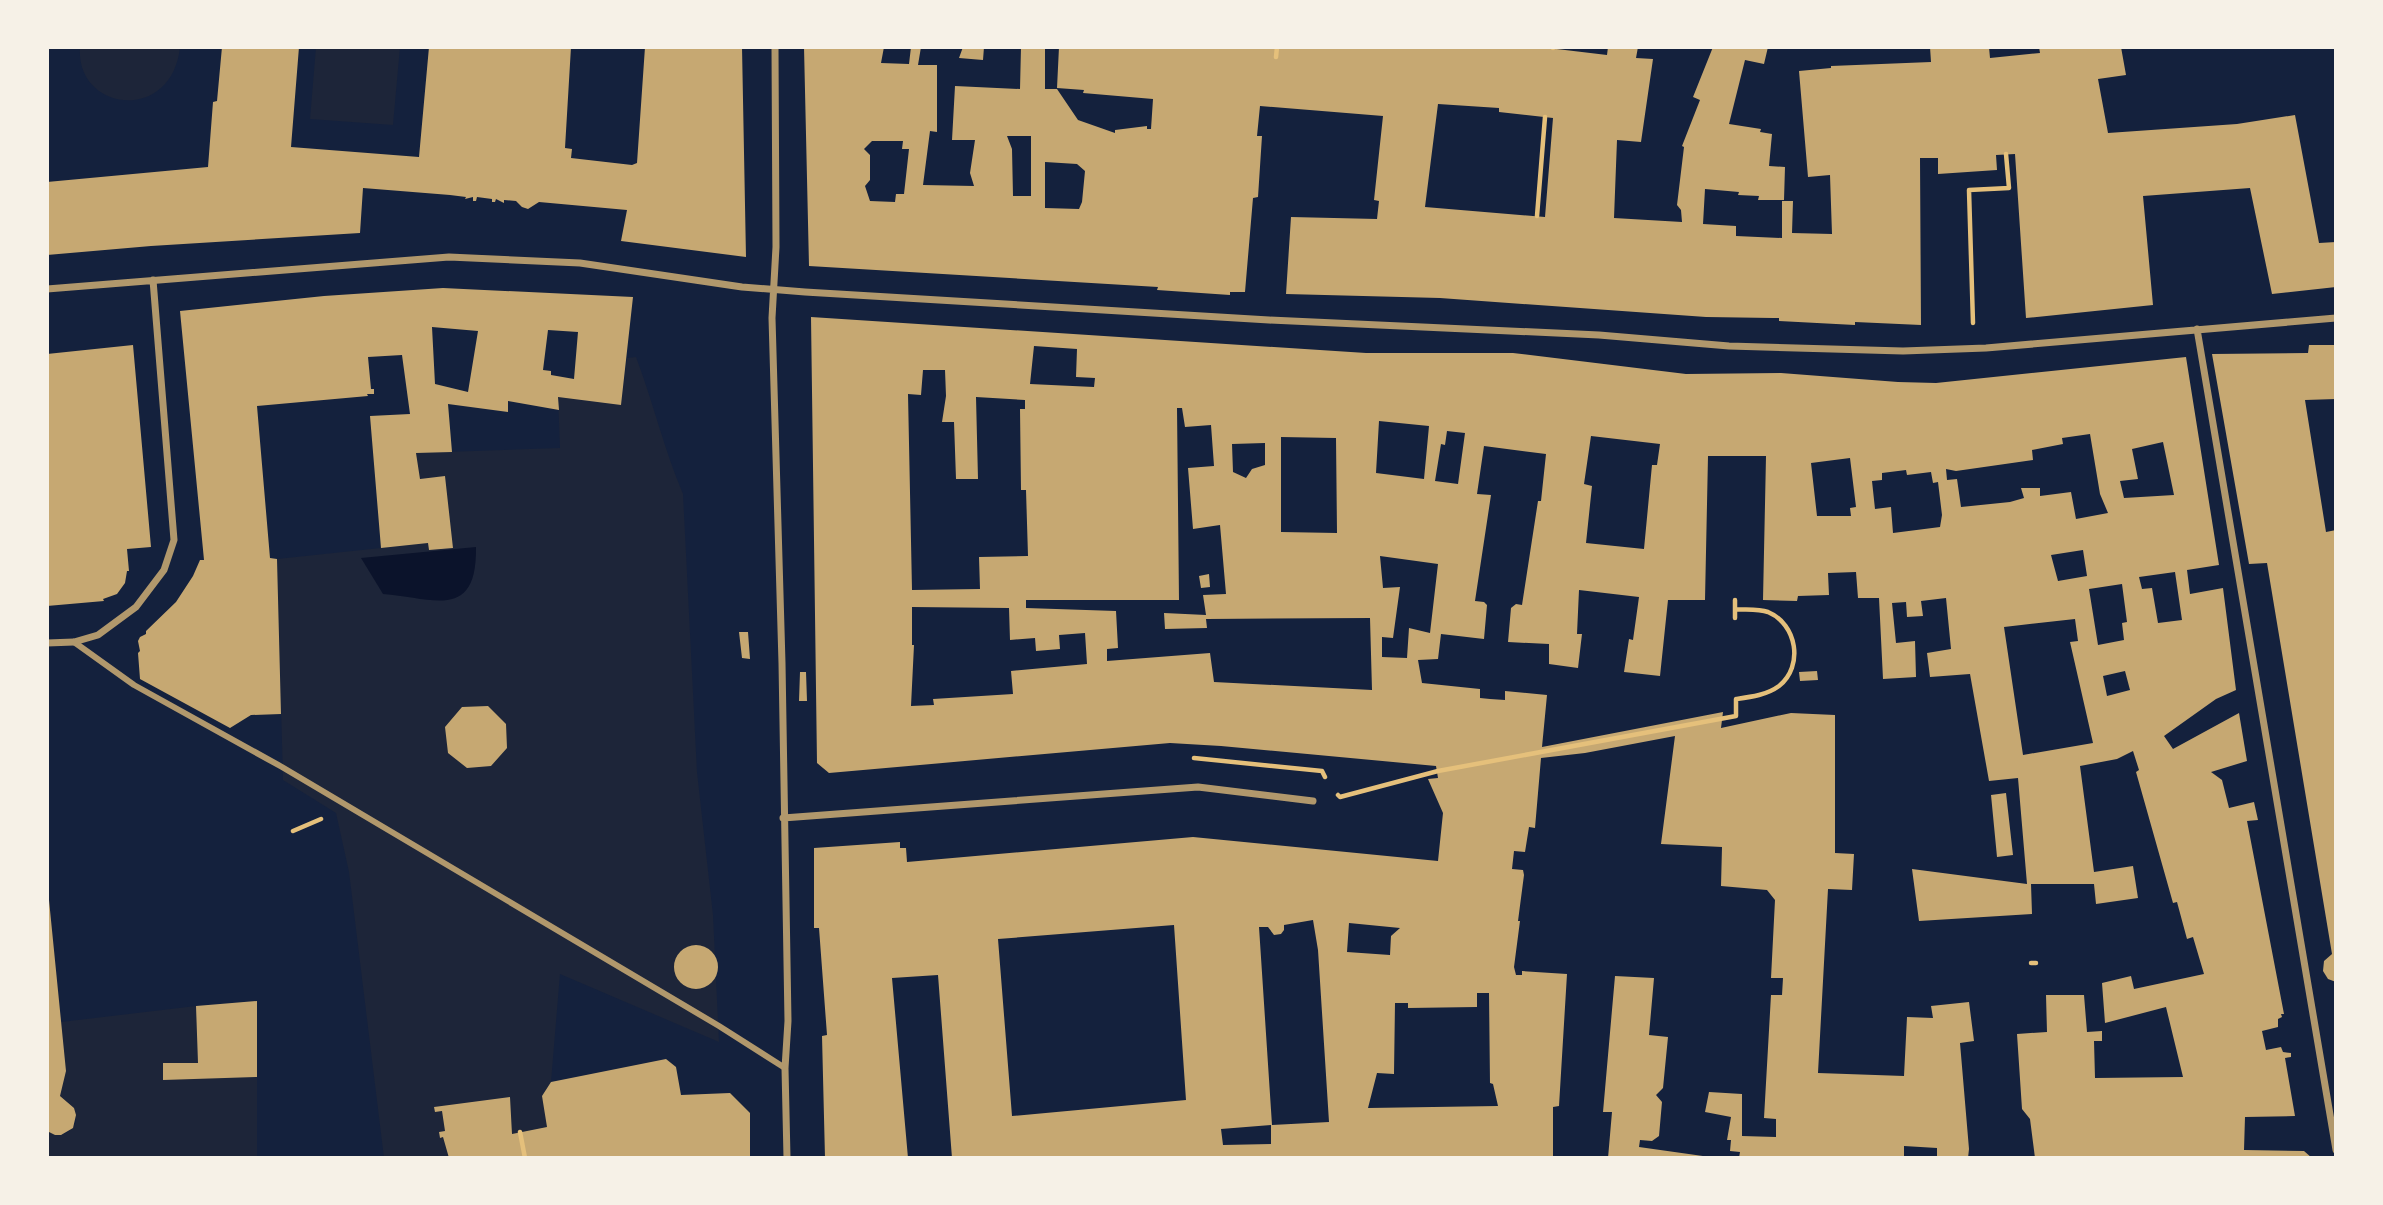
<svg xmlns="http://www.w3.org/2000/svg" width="2383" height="1205" font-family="Bitter,serif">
<rect width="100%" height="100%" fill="#14213d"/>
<path fill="#1d2539" d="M80 47H180C172 124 75 112 80 47Z
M316 47H400L393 125 310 119Z
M636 357C653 402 664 449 683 494L697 772 713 915 719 1042 560 974 551 1082 542 1096 547 1127 512 1134 510 1097 435 1107V1112L442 1111 445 1131 439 1132V1137H443L449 1158H384L349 872 336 813 283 780 277 559 428 543 429 550 453 548 445 476 420 479 416 453 560 448 558 397 621 405 627 358Z
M196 1006 198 1063H163V1079L257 1077V1158H47V1131C60 1138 69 1135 76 1122L74 1108 60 1096 66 1071 61 1022Z"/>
<path fill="#0b132b" d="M476 547C477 621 434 598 383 594L361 558Z"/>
<path fill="#c6a872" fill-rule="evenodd" d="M222 47H299L291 147 419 157 429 47H571L565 148 572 149 571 158 632 165 637 163 645 47H742L746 257 621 241 627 210 539 202 528 209 522 207 516 201 504 200V203L496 199 495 202H492V199L477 197 476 201H473V197L465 199 466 197 450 195 363 188 360 233 151 246 47 255V182L208 167 213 102 217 101Z
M804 47H884L881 63 909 64 911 47H921L918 65H937V132L930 131 923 185 974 186 970 173 975 140H952L955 86 1020 89 1021 47H1045V89H1057L1078 120 1115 133V130L1147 126V129H1151L1153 99 1083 93 1084 90 1057 88 1059 47H1540L1607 55 1608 47H1638L1636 58 1653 59 1641 142 1617 140 1614 218 1682 222 1681 210 1677 205 1684 147 1682 146 1700 100 1693 97 1713 47 1723 49V47H1768L1764 64 1745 60 1729 124 1761 129 1760 132 1772 134 1769 166 1785 167 1784 200H1758L1759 196 1738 195 1739 192 1705 189 1703 224 1736 226V236L1782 238V201H1793L1792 233 1832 234 1830 175 1808 177 1799 71 1831 68V66L1931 62 1930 47H1989L1990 58 2040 53 2039 47H2121L2126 75 2098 79 2108 133 2237 124 2295 115 2319 243 2336 242V287L2272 294 2250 188 2143 196 2153 305 2026 318 2015 154 1996 155 1997 170 1938 174V158H1920L1921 325 1855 322V325L1779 321V318H1773L1706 317 1440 298 1286 294 1291 217 1377 219 1379 201 1374 200 1383 116 1260 106 1257 136H1262L1258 197 1253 198 1245 292H1230V295L1157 290 1158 287 809 266ZM1438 104 1499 108V112L1553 118 1545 217 1425 207ZM1007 136H1031V196H1013L1012 149ZM872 141H903L902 149H909L904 194H896L895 202 870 201 865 186 870 180V155L864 149ZM1045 162 1077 164 1085 171 1082 202 1079 209 1045 208Z
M963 47H984L983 60 959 58Z
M443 288 633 297 621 405 558 397 559 410 508 401V412L448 404 452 452 416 453 420 479 445 476 453 548 429 550 428 543 381 548 370 416 410 414 402 355 368 357 371 389H374V394H367L368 396 257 406 270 558 277 559 281 714 251 715 230 728 140 679 138 653 140 651 138 641 140 637 146 634V631L176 602 193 576 200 560H204L180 311 324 296ZM432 327 478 331 468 392 435 384ZM548 330 578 332 574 379 551 375V371L543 370Z
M811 317 1366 353H1513L1686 374 1781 373 1898 382 1936 383 2186 357 2219 565 2187 570 2190 594 2223 588 2236 690 2216 699 2164 736 2173 749 2239 713 2247 761 2211 772 2222 780 2229 808 2254 802 2258 820 2247 821 2284 1014H2281L2282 1017 2278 1019V1027L2262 1031 2266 1050 2281 1047 2283 1052 2291 1053V1057L2285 1058 2295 1116 2245 1117 2244 1150 2304 1151 2312 1158H2035L2030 1119 2022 1109 2017 1034 2047 1032 2046 995H2084L2087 1032 2102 1031V1041H2094L2095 1078 2183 1077 2166 1007 2105 1023 2102 983 2131 976 2134 989 2204 974 2193 937 2187 939 2177 902 2173 903 2136 772 2139 770 2133 751 2117 759 2080 766 2094 872 2133 866 2138 898 2096 904 2094 884H2031L2032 914 1919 921 1912 869 2027 884 2018 778 1989 781 1970 674 1930 677 1927 653 1951 649 1946 598 1921 601 1923 616 1907 617 1906 602 1892 603 1896 643 1915 641 1916 677 1883 679 1879 598H1858L1856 572 1828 573 1829 595 1798 596 1797 601 1763 600 1766 456H1708L1705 600H1668L1660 676 1624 672 1629 639 1633 640 1639 597 1579 590 1577 634H1582L1578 668 1549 664V644L1508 642 1511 608 1516 604 1522 605 1538 501H1541L1546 454 1484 446 1477 494 1491 495 1475 601 1484 602 1487 605 1484 639 1441 634 1438 659 1418 660 1422 683 1480 689V698L1490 699 1505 700V691L1547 695 1542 747 1723 712 1721 728 1791 713 1835 715V853L1854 854 1852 890 1828 889 1818 1073 1904 1076 1907 1017 1933 1018 1931 1006 1969 1002 1974 1041 1960 1043 1969 1149 1968 1158 1937 1156V1148L1904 1146V1158H1739L1740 1152 1730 1151 1731 1140H1727L1731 1117 1705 1112 1709 1092 1742 1094V1136L1776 1137V1119L1764 1118 1771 995H1782L1783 978H1771L1775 900 1767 890 1721 886 1722 847 1661 844 1675 736 1585 753 1541 758 1535 828 1529 827 1525 852 1514 851 1512 869 1523 870 1524 875 1518 921H1520L1514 967 1516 975H1522V971L1567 974 1559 1106 1553 1107V1158H952L938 975 892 978 908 1158H825L822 1036 827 1035 819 928H814V848L900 842V848H906L907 862 1193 837 1438 861 1443 813 1428 779 1438 778 1436 766 1221 746 1170 743 829 773 817 763ZM1034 346 1077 349 1076 377 1095 378 1094 387 1030 384ZM923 370H945L946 396 942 422H954L956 479H978L976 397 1025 400V409H1020L1021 490H1026L1028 556 979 557 980 589 912 590 908 394 921 395ZM1177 408H1182L1185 427 1211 425 1214 466 1188 468 1193 529 1220 525 1226 594 1203 595 1206 615 1164 613 1165 629 1207 628 1206 619 1370 618 1372 690 1214 682 1210 653 1107 661V649L1118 648 1116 611 1026 608V600H1179ZM1379 421 1429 426 1424 479 1376 473ZM1447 431 1465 433 1458 484 1435 481 1441 444 1445 445ZM2090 434 2100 494 2108 513 2076 519 2071 492 2040 496V488H2021L2024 498 2010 502 1961 507 1957 479 1947 480 1946 469 1956 471 2033 460 2032 450 2063 444 2062 438ZM1591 436 1660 444 1657 465H1652L1644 549 1586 543 1592 486 1584 484ZM1281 437 1336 438 1337 533 1281 532ZM2163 442 2174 495 2124 498 2120 481 2138 479 2132 449ZM1265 443V465L1252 469 1246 478 1233 472 1232 444ZM1850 458 1856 507 1850 508 1851 516H1817L1811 463ZM1906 470 1907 475 1931 472 1933 483 1938 482 1942 515 1940 527 1893 533 1891 507 1875 509 1872 481 1882 480V473ZM2083 550 2087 576 2058 581 2051 555ZM1380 556 1438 564 1430 633 1409 628 1407 658 1382 657V637L1393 638 1400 587 1383 588ZM2175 572 2182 620 2158 623 2152 588 2142 589 2139 577ZM2122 584 2127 622 2122 623 2124 640 2098 645 2089 589ZM912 607 1009 608 1010 640 1035 638 1036 651 1060 649 1059 635 1085 633 1087 664 1011 671 1013 694 933 699 934 705 911 706 914 645H912ZM2075 619 2078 641 2070 642 2093 743 2023 755 2004 627ZM2125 671 2130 690 2107 696 2103 676ZM1313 920 1318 950 1329 1122 1272 1125 1259 927H1268L1274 935 1281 934 1284 930V925ZM1349 923 1400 928 1391 936 1390 955 1347 952ZM1174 925 1186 1100 1012 1116 998 939ZM1477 993H1489L1490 1083 1493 1084 1498 1106 1368 1108 1377 1073 1394 1074 1395 1003H1408V1008L1477 1007ZM1271 1125V1144L1223 1145 1221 1129Z
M133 345 151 547 127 549 129 571H127L125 583 117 594 103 599 104 601 47 606V354Z
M2309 345H2336V399L2305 400 2326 532 2336 530V982L2328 979 2323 971 2324 961 2332 954 2267 563 2249 564 2212 354 2308 353Z
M1209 574 1210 587 1201 588 1199 576Z
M739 632H748L750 659 742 658Z
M1817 671 1818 680 1800 681 1799 672Z
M800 672H806L807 701H799Z
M488 706 506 724 507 748 491 766 467 768 448 753 445 727 462 707Z
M2006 793 2013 855 1997 857 1991 795Z
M47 900H49L66 1071 60 1096 74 1108 76 1115 73 1128 61 1135H55L47 1131Z
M674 967a22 22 0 1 1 44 0a22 22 0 1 1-44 0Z
M1615 976 1654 978 1649 1035 1668 1037 1663 1088 1656 1095 1662 1102 1659 1136 1652 1141 1640 1140 1639 1147 1717 1158H1608L1612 1112H1603Z
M257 1001V1077L163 1080V1063H198L196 1006Z
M666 1059 676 1067 681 1095 730 1093 750 1113V1158H449L443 1137 440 1138 439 1132 445 1131 442 1111 435 1112 434 1107 510 1097 512 1134 547 1127 542 1096 551 1082Z"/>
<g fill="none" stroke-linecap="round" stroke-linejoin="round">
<path stroke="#e5c07b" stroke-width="4.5" d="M1553 48V47
M1276 57 1277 47
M1537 216 1545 117
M1973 323 1969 190 2009 188 2006 154
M1735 600V618
M1194 758 1322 771 1325 777
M1338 795 1340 797 1438 771 1736 716V699C1751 697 1767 695 1779 686 1804 666 1797 624 1768 612 1758 609 1745 610 1735 609
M293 831 321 819
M2031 963H2036
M520 1132 525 1158"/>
<path stroke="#b1986c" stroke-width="6" d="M74 642 134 685 282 767 719 1026 785 1068"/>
<path stroke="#b1986c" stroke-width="7" d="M775 47 776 247 772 318 782 663 788 1021 785 1068 787 1158
M47 289 449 257 580 263 742 287 805 292 1269 320 1599 335 1729 346 1903 351 1986 348 2336 318
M2197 329 2336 1150
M47 643 74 642 98 635 136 607 164 570 174 540 153 280
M783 818 1198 787 1313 801"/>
</g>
<rect width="2383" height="1205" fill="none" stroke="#f6f1e7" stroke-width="98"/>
</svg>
